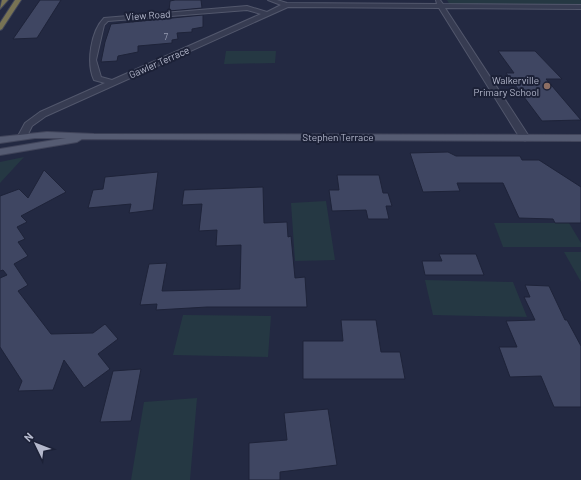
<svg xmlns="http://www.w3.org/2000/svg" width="581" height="480" font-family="Barlow,sans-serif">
<rect width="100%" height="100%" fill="#232942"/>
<path fill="#253843" d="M447 0H581V5H450Z
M226 51H276L275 63 224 64Z
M24 157 0 183V162Z
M326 201 335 260 295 261 291 203Z
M494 223H569L581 243V247H503Z
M564 252H581V282Z
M425 280 513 282 527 317 433 315Z
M183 315 271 316 268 357 173 355Z
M197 398 190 480H131L144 402Z"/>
<path fill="#3f4662" stroke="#1e2339" d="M40 0H61L37 38 13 39Z
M175 0H201L202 8 169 11 170 1Z
M203 15V27L192 29V32L177 33 178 39 172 40V43L138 46V52L118 56 117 61 101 62 105 42 111 24Z
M498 51H535L562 79H546L581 120 542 121 506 73H514Z
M448 152 456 156H520L522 160H539L581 187V223H555L553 219 519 218 503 183H457L460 191 423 192 410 153Z
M44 170 66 192 21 216 27 222 17 227 25 239 18 242 28 256 14 264 28 285 18 291 51 334 93 333 105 324 118 339 98 354 110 369 84 388 64 360 53 390 18 391 22 381 0 347V278L7 275 3 270 0 271V196L19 189 28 198Z
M158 172 153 210 129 213 131 204 88 208 93 190 103 189 105 177Z
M337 175H379L383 193H388L392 206H386L389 219H368L366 210 332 211 329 190H339Z
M263 187 264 223 287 222 288 237 291 236 295 278 305 277 307 307H207L156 310 157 304 140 305 149 264 167 263 162 291 240 289 241 245 216 246 217 230 199 231 202 204 182 205 184 190Z
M439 254H476L484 275H425L422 261H442Z
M525 285 549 286 565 320H567L581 346V407H554L541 376 510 377 499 347H517L506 321 535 320 524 297H530Z
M341 320H376L381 352H400L405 379H303V341H343Z
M141 369 131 421 100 422 113 371Z
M328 409 337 465 280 472V480H249V443L287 440 284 413Z"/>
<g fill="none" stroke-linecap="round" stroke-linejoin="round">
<g stroke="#52576c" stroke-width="2">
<path id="minor" d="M268 0H277L287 3 437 4 436 0H440L443 4 581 5V9L445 8 530 138 525 141 520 138 439 8 288 7 46 116 32 126 26 138 23 139 18 136 25 123 40 112 105 83 94 80C86 63 91 31 104 18L247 6 267 12 281 5ZM247 10 261 14 112 80 101 77 96 60 104 25 108 21Z"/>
</g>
<g stroke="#41455b" stroke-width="2">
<path id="major" d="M47 132 94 134 581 135V141L82 139 77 142 0 155V149L66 138H35L0 143V137Z"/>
</g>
<g stroke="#3f4459" stroke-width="2">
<path id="highway" d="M2 0H8L0 9Z
M15 0H21L2 29 0 30V23Z"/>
</g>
<use href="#minor" fill="#373c52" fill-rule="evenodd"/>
<use href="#major" fill="#555b72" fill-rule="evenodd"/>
<use href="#highway" fill="#787354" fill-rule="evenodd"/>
</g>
<circle fill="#8d6e63" stroke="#1c2137" stroke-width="1.5" cx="547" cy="86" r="4"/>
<g text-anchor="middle" stroke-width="4" stroke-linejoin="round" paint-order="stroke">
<g font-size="9" fill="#979cb2">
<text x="166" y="40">7</text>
</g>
<g font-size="10" fill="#b4b8cc" stroke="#1c2137">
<text transform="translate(148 15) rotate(-4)" y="4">View Road</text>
<text transform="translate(159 62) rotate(-24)" y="4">Gawler Terrace</text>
<text x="338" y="141">Stephen Terrace</text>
</g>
<g font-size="10" fill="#b4b8cc" stroke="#1c2137" text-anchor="end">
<text x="539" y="84">Walkerville<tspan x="539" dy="12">Primary School</tspan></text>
</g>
</g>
<g transform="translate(36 444) rotate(313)" stroke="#1c2137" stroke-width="3" paint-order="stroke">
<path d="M0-3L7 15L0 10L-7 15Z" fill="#b4b8cc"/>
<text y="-6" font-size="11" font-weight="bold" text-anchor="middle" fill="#b4b8cc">N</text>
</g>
</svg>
